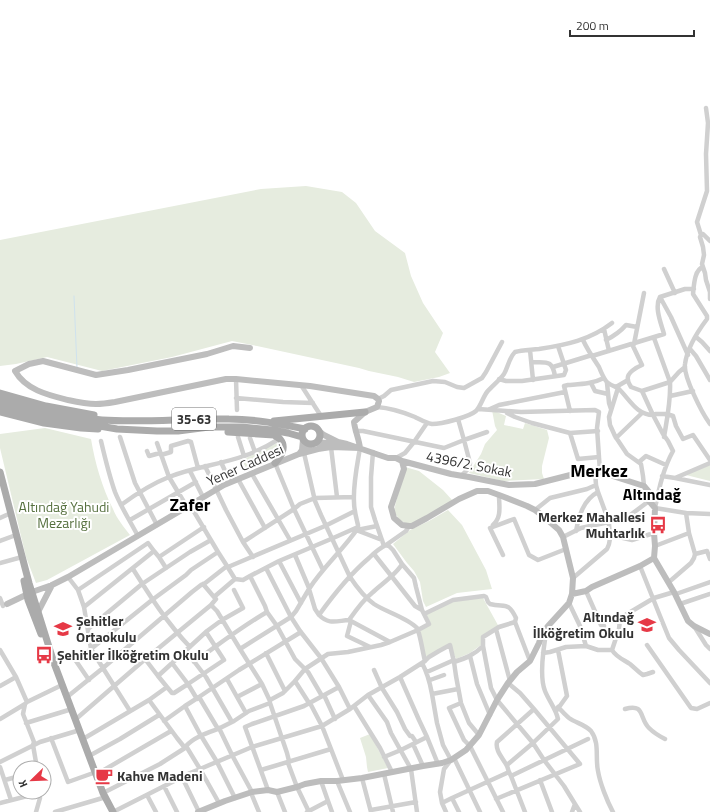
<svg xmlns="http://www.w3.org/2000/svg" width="710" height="812" font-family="'Titillium Web',sans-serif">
<rect width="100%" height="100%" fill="#fff"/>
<path fill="#e6ecdf" d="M306 186 342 192 356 203 375 231 405 253 411 276 423 303 443 333 435 352 450 373 439 377 414 382 398 377 369 371 359 368 257 346 232 341 172 357 102 371 47 357 16 364 0 366V240L261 189Z
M492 410 506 416 504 425 523 429 525 423 547 430 549 438 542 466V473L544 479 503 481 469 473 481 454 485 444 497 430 495 426Z
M45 428 91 439C95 463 102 487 113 509 117 519 124 527 130 535L47 580 36 583 26 557 0 448V434Z
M279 442 278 450 272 458 246 468 242 460Z
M710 465V481L686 475Z
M405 467 419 471 443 490 453 501 411 524C402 523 397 519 394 510Z
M448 510 462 525 486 570 492 589 457 593 426 607 423 601 420 582 414 571 407 563 393 544 410 530 429 521Z
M483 598 499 627 482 636 481 645 470 653 456 659 450 645 426 660 419 630 431 624 426 614 453 600Z
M370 734 388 768 368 772 367 767 366 757 360 738Z"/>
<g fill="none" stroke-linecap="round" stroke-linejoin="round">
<path stroke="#cfe2ee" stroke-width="1" d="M74 296 77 368"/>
<path stroke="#d0d0d0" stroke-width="4.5" d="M701 235 697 222 707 191 706 154 708 123 706 108
M710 241 703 234 701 235 700 237 703 247 704 255 702 264 705 273 706 280 710 292V299
M703 267C694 270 694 286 693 294L707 316V319C698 331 687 349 685 364 683 376 702 413 710 424
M664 269 675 293
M660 297 671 317 688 355
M660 297 685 289H694
M604 329 609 351
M696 337 702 342 710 351
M583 340C587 349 593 358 599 367 601 372 603 377 606 381 609 385 615 386 619 389 630 400 637 415 653 415L663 434 668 441 673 451C663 469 659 489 655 508L686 513 689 533 695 554 694 558 691 563 669 582
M606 340C614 336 620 332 626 325L637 327
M632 344 642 365C637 367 626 373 628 380 628 383 630 385 631 387L642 391 670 382 654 338
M634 344 644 293
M690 349 696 356 710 380
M530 350 533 380
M592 356 664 334C661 323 654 307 660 297
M532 362C546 363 552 359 555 376
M553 367 592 355
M236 379 237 410
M499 379 506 381H522L564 375 566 370 558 346
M591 383 595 391 608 394
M607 383 609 403 611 409
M301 385 321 416
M616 387 628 380
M618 388 609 417 610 425 615 436 627 454 641 464 643 476 644 486
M642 391 653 415 656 414H668
M670 396 693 391
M236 398 283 402 313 403
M378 399 384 396 391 390 433 381 445 382 457 387 464 388 482 378 486 372 502 342
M377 407C390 408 403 412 415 417 421 420 426 423 432 424 442 424 469 417 476 411 481 406 483 397 487 392 492 386 499 381 504 374 508 367 509 358 515 352 522 350 531 350 539 349 566 345 590 340 612 323
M478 409 521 412 595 410 599 412 597 428 600 472
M490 409 499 405 565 392
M570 411 564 386 568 385C581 384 592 384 604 378
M507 413 515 417 532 423 570 433 598 431
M667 416 670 415 673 416 676 426 683 439 693 435 710 460
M355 431H363L444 448 464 440 458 419
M570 433 578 459 599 457
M120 437 135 483 157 525
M238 437 244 456
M664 437C667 419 671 401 670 382L679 372 685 367
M250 438 255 452
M616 438 642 413
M101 441C105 458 109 475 115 492 121 507 130 521 138 536
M157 443 169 477 187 507
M331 447 337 497
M147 451 149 456 160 453
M373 452 371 477V507L375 520 384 546
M304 453 315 501 321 515 350 577C356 586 364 597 374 604 386 612 408 618 417 628 420 633 423 654 425 661
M161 455 171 452V446L188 441 191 442 198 468
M396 458 405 453 414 442 427 423
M221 462 230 482
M639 462 646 456 666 465
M275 463 294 509 323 570
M205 466 226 510 243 542 294 509 300 504 315 498 354 497
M190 471 203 497
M252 474 290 540
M461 476 469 468 470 463 464 440 487 432
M662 476 675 478 710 485
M675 478 710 463
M238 479 265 528
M121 505C136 494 151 484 169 477 193 467 219 465 244 456 256 452 268 446 279 439
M190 505 218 552
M535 510 550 498 587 489 596 485
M686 513 710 514
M0 518 11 513
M130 520 196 482
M493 525C502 517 499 506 499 495
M490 528 514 519 529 555 538 560 566 549
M490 528 503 555
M356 530 382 540
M357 530 377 526
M576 531C579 516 583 500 598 492
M610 535 632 540 654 533
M563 537 581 528 609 522 598 492 596 485 595 471
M0 541 16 535
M243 542 253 557
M386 545 406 531 409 526
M655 546 689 533
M374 554 415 606 422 610
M695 554 707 551 710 559
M295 555 309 588
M279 561 301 603
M0 563 22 557
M640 566 660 616 669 638 679 650 710 683
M228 567 325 526 355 511
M166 568 159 557 204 527
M266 568 291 617 296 611 309 589 315 609 319 615C334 594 349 575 369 558 374 553 380 548 386 545L389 546 393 550 402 564 414 578 416 587 422 610 424 614
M133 569C150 596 167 623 190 647
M250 576 279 561 331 539 358 527
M68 577 78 590 84 607 91 649 130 711
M573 578 607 549C612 540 609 532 609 522L629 516 649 501
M203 584 214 597
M309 589C323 567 343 550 358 528V525C356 517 354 510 354 502 353 484 357 466 360 448
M78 590 148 543 154 551
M586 591 601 625 604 626
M676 594 710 582
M0 598 3 606
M569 603 580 626 586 646
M680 604 710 594
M211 605 217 611 240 649
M84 607 154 551 159 557
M319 615C329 625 336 621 349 620
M351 621 347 636 370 647
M694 626 706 645 710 649
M88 629 142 584 190 552 211 540
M496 629 510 681
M390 642 349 620C356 610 363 600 372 593 380 585 397 574 402 564
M647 645 691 708 697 709 710 703
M483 646 491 688 497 700 533 743 544 760 564 786 575 804 572 812
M0 650 16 677 27 702 25 704 23 714 34 742 33 745 37 768
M612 650 619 629 620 620 622 617 654 598 674 592
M186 651 206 677 232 722
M266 653 285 691
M543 653 550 652 566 647 586 646 598 650H612C616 657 624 660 630 664 635 668 638 672 643 675L647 674 653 672
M470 656 477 684 490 715
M145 659 158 676
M194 662C218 645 241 627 267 612L277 626 295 659 308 672 322 696
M454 662 456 676 461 703 469 723 479 735
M172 663 188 684 224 660 206 632
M422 663C428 674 430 683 432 694L458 689
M374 670 382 688 397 712 405 729 410 736H412L416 742
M427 672 454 660
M400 677 419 720 427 737
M227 679 246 713
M89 680 76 661 152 600 186 575 191 570 218 552 227 566
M430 680 444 675
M508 683 520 693 534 709
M0 686 16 677
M167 687 172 693H174L188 684 197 699
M432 694 437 723 443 745 451 760 444 769 440 792 442 803 446 812
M324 695 335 719
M368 695 387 722 391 733 411 769 417 812
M67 697 103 668 192 592 201 585 204 584 227 566 235 579 243 580 250 576 265 606 267 612
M199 697 239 670 301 632
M237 697 262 684
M149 700 167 687 158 676 207 631 222 620 243 608 234 590
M270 700 283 693 295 681 305 669 328 654 348 652 381 645 390 642 418 630 429 624 424 614 453 600 484 596 486 597 488 602 490 604C505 608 508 601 516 618L515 622 530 661
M270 701 262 684 240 649 291 617 300 631 321 658 339 687
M27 702 62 685
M461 703 449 708 464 740 470 746 503 812
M185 706 199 697 218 729C207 733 194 737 186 746
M354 706 380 748 392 772
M558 707C562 711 565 715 569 718 576 723 586 725 591 731 600 743 595 758 598 771 600 783 607 801 613 812
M625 709C645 703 639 718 649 728 654 733 659 736 665 739
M557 710 567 696 558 650
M0 719 25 704
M76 719 143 661 211 605 216 599 214 597 235 579
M164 721 185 706 200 734 217 762 235 798
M26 723 72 709
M219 728 232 755 252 792
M218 729 234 721 249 711 270 703 287 753 289 761 288 763 297 787 309 812
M51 738 68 782 96 772
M83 739 149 700 177 738 185 748 186 746 200 769 190 773 113 812
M413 744 423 766
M331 749 343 780
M89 756 120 739 159 715
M384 757 401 750 427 737 438 764
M454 758 480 812
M0 762 40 742 80 730
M507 765 533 743 558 719C556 709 549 701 545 691 539 676 544 644 547 628
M0 767 11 800
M261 770 331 749 322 726 311 705 309 703 295 681
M97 774 171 731
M384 774 393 812
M511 776 525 812
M182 777 199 812
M362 778 371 812
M5 780 20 776
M540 780 552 812
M337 781 350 812
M164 786 177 812
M268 790 245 727 252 724 304 706 339 687 350 709
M277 792 285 812
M103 793 160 764 185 748
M251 793 259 812
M147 795 156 812
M452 798 509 772 511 776 588 739
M496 799 580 764 534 709 497 742C495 751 503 758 507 766 508 768 508 770 509 772
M328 801 332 812
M0 803 39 793
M219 803 200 769 252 747 322 726 350 709 368 695 400 677 425 661 429 657 439 651 450 645 454 662C466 658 474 655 483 646V637L499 627 515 622
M442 803 452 798 459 812
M575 804 580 812
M371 810 416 802
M36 812 40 798 39 792
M55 812 106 797
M307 812 328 801 321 781"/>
<path stroke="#bdbdbd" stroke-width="6" d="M250 348 233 346 207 354 128 370 96 375 43 361 29 364 15 371C26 390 48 395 68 400 77 402 87 404 96 404 103 404 109 403 115 402L226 379H236L310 386 374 396 378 399 379 401 377 407 365 412 354 422C355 431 359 439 360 448L331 447 318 449 299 454
M319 431 324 435 338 442 347 444 388 458H396L402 461 451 474 469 477 509 485 535 484 590 470 600 472 644 486 649 492V501L655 508 654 533 655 546 654 558
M315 443 336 442
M302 450 303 440
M654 558 674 592 688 621 694 626 710 634
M572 594 586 591 592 587 640 566 654 558
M7 604 32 592 52 585 68 577 224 485 299 454 302 450 312 444
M38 612 52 585
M198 812 225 801 252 792 268 790 277 792 297 787 305 784 321 781H337L362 778 423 766 442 763 451 760 466 750 479 735 497 700 508 683 517 672 530 661 539 643 542 634 548 626 569 603 572 594 573 578 563 537 559 530 543 516 535 510 527 506 499 495 488 491H477L459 499 427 518 412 526H409L402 525 394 518 391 507 404 469 402 461"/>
<path stroke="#ababab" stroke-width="7" d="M0 393 46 406 94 415
M0 400C33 409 67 417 102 420 144 423 187 418 229 419 255 419 280 424 305 429
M0 405 41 416 117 429 157 431H178L209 427H242L272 430 288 433 302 437
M0 412 44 423 81 428 98 429
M274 421 365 412
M302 435a9 9 0 1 1 18 0a9 9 0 1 1-18 0Z
M228 432 274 435C274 436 279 438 280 439 287 447 281 457 275 463
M0 472 29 583 54 663 103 793 113 812
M24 581 28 600 41 634"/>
</g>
<defs>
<g id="bus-bare" transform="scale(1.38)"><path d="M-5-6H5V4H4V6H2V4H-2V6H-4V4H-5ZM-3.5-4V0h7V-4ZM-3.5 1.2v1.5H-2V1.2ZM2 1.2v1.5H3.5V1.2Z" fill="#e63946" stroke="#fff" stroke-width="2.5" paint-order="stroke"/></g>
<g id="school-bare" transform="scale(1.38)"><path d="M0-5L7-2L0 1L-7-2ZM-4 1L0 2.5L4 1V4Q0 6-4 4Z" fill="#e63946" stroke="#fff" stroke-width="2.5" paint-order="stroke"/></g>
<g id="cafe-bare" transform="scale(1.38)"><path d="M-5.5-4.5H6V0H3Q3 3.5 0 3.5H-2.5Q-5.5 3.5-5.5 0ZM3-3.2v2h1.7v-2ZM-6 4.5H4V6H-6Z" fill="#e63946" stroke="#fff" stroke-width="2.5" paint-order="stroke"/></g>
</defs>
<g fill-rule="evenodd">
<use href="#bus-bare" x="658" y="525"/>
<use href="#school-bare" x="647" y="625"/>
<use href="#school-bare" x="63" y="629"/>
<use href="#bus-bare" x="44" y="655"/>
<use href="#cafe-bare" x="104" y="776"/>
</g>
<g text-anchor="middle" stroke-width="4" stroke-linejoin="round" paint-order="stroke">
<rect fill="#fff" stroke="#707070" stroke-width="1" x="172" y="408" width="44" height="22" rx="3"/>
<g font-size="13" font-weight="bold" fill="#333">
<text x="194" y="424">35-63</text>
</g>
<g font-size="14" fill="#333" stroke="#fff">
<text transform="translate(469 464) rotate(11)" y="5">4396/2. Sokak</text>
<text transform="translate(245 465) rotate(-24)" y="5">Yener Caddesi</text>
</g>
<g font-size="14" fill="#56703f" stroke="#fff">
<text x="64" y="512">Altındağ Yahudi<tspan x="64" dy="16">Mezarlığı</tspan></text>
</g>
<g font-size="14" font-weight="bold" fill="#333" stroke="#fff" text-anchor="start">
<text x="645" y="522" text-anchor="end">Merkez Mahallesi<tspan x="645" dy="16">Muhtarlık</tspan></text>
<text x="634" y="622" text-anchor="end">Altındağ<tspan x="634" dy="16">İlköğretim Okulu</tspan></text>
<text x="76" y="626">Şehitler<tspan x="76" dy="16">Ortaokulu</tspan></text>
<text x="57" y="660">Şehitler İlköğretim Okulu</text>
<text x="117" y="781">Kahve Madeni</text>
</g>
<g font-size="16" font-weight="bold" fill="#000" stroke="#fff">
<text x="652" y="500">Altındağ</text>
</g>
<g font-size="18" font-weight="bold" fill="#000" stroke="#fff">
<text x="599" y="477">Merkez</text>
<text x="190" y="511">Zafer</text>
</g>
</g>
<g transform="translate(32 780) rotate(247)"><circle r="19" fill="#ffffff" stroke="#adadad"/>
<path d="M0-3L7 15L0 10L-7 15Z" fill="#e63946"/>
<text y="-6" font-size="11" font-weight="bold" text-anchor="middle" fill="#333333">K</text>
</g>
<path d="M570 30v6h124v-6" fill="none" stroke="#333333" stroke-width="2"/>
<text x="576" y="30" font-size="12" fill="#333333" stroke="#ffffff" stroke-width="3" paint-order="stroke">200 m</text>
</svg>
